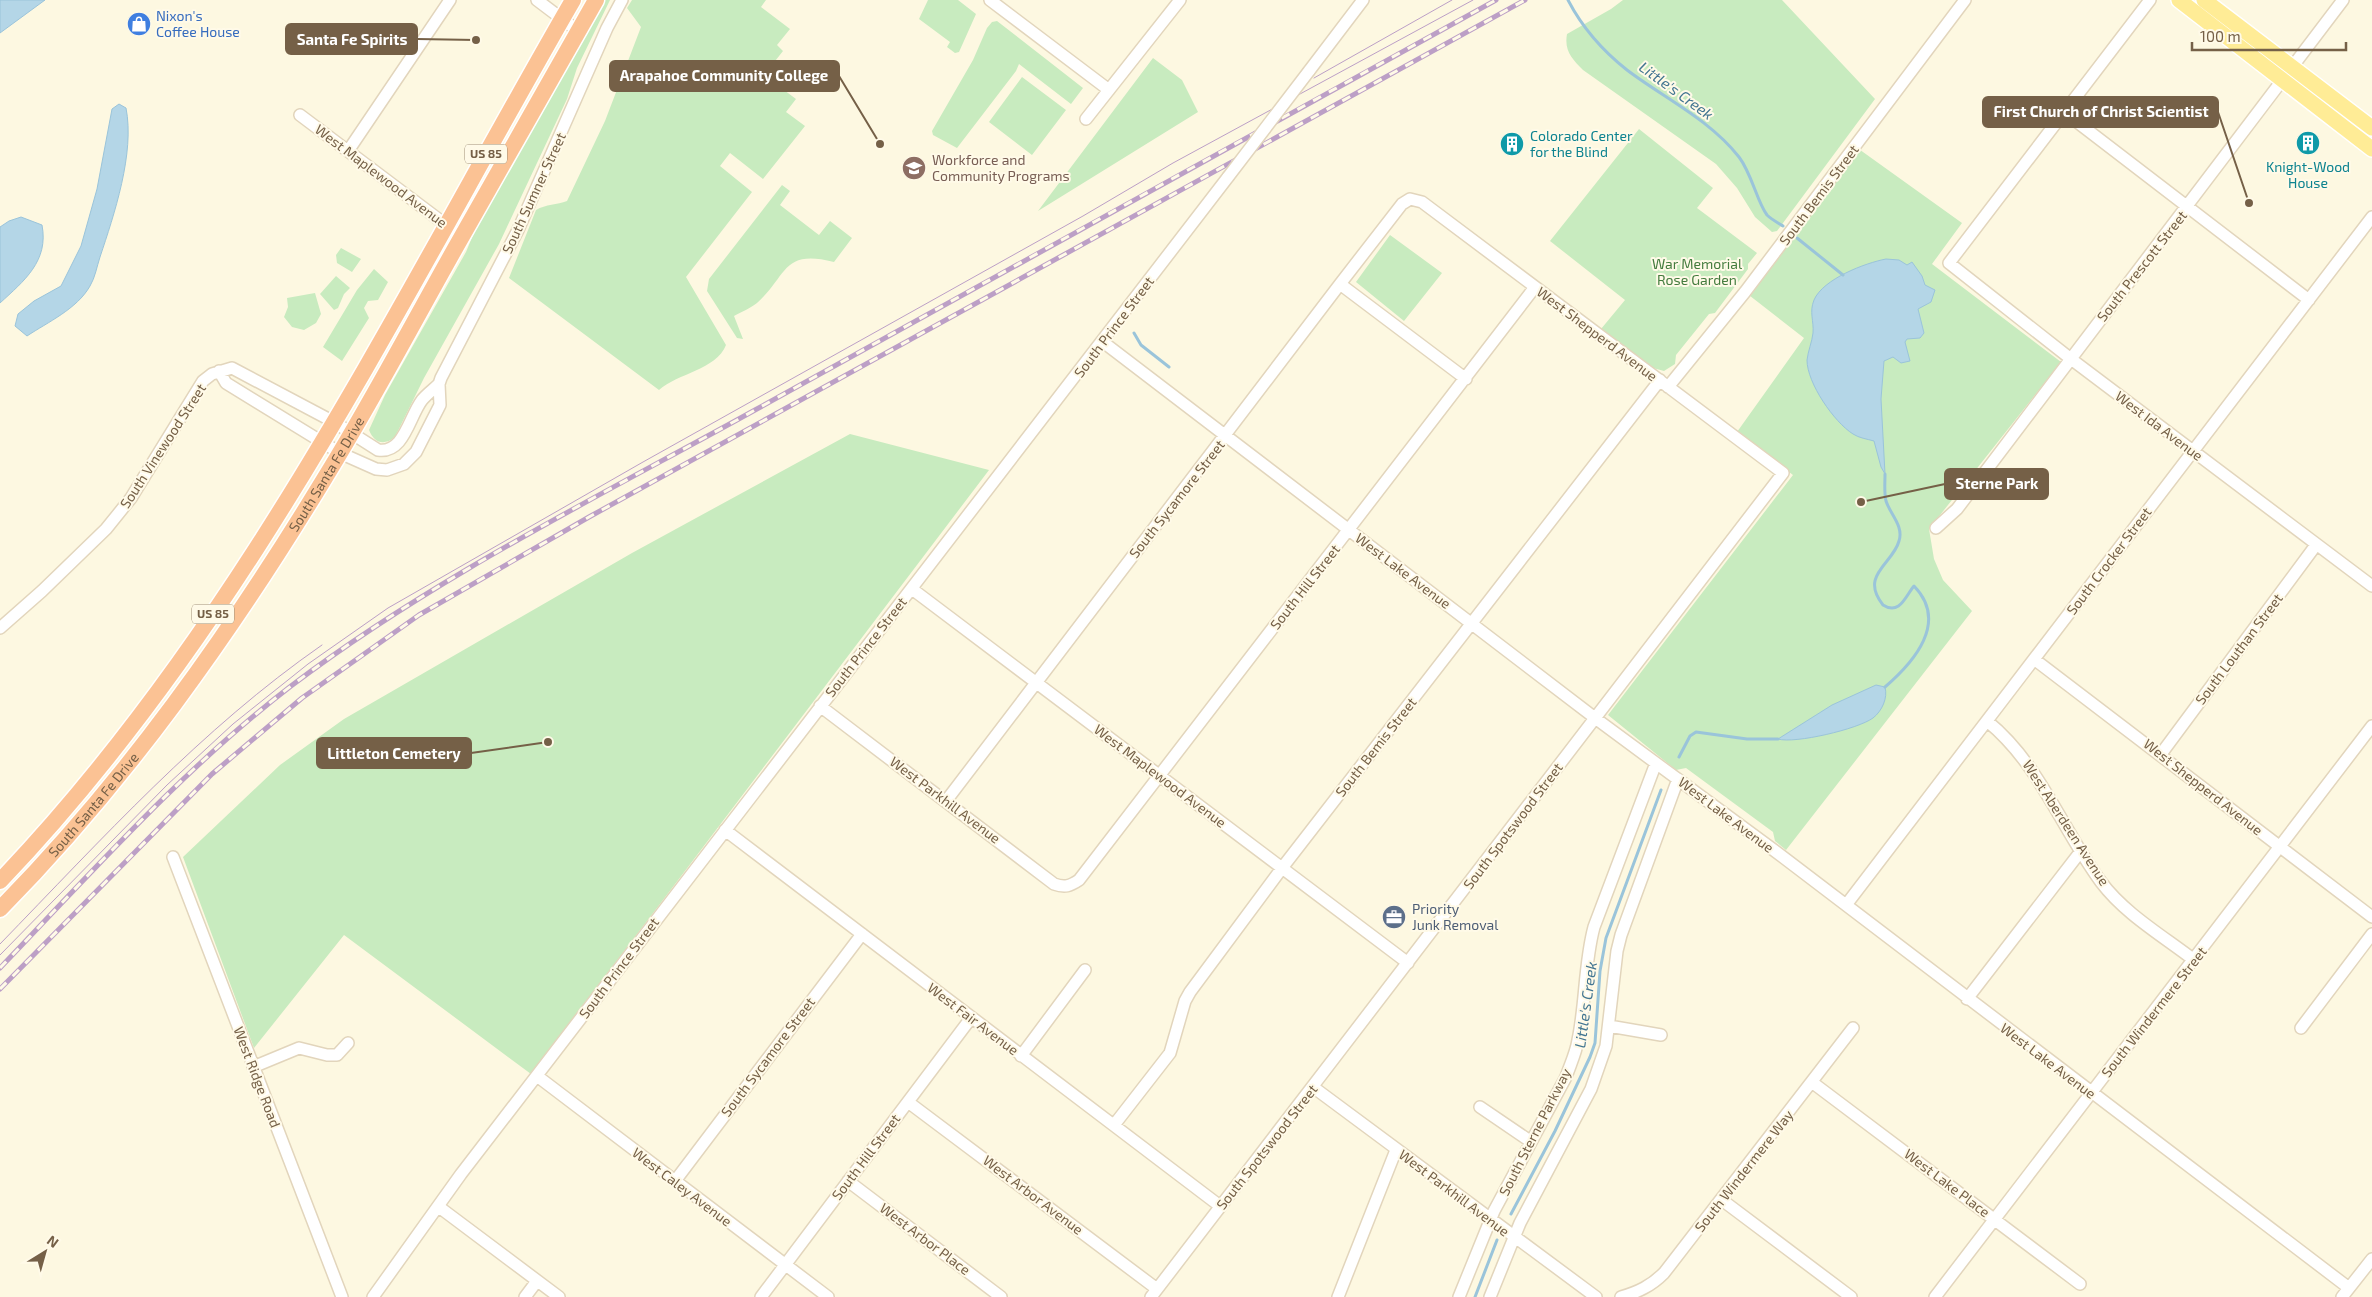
<svg xmlns="http://www.w3.org/2000/svg" width="2372" height="1297" font-family="'Exo 2',sans-serif">
<rect width="100%" height="100%" fill="#fdf8e1"/>
<path fill="#c8ebbf" d="M601 0H610L577 68 567 99 499 244 424 378 395 437C384 446 374 443 369 430L385 395 466 252 487 201Z
M632 0H766L761 7 790 29 777 45 783 51 764 75 796 99 786 112 805 126 763 179 730 153 720 166 752 192 686 277 726 345C716 370 678 373 659 390L509 278 536 210C546 204 557 205 567 201L605 121 641 27 627 8Z
M928 0H958L976 14 959 52 955 53 947 47 950 42 919 19Z
M1623 0H1782L1875 99 1777 231 1772 232 1755 217 1737 188 1716 164 1583 70C1572 59 1564 51 1567 34L1611 9Z
M997 21 1083 88 1071 104 1019 64 1016 71 957 148 933 135 932 131 973 60 987 28 992 22Z
M1153 58 1182 80 1198 112 1038 211Z
M1022 77 1066 110 1032 155 989 122Z
M1639 129 1713 188 1697 208 1757 253 1748 264V269L1715 313 1709 314 1676 355 1675 364 1664 371 1653 368 1601 329 1625 300 1550 241Z
M1856 147 1962 223 1932 264 2061 362 1929 529 1934 559 1943 580 1972 611 1786 850 1775 841 1773 832 1686 768 1676 770 1608 715 1793 475 1737 432 1804 338 1745 292Z
M782 185 790 191 780 205 815 232 819 235 830 221 852 238 834 262C782 249 788 275 757 303 751 308 741 312 734 316L743 339 737 338 707 291 709 279Z
M1390 235 1442 273 1404 321 1356 282Z
M341 248 361 259 352 272 337 263 336 255Z
M374 269 388 282 378 300 368 301 364 308 369 318 342 361 323 347 357 290Z
M336 276 350 288 344 294 338 308 334 310 320 294Z
M315 293 321 314 316 323 304 330 292 327 284 317 288 307 287 298Z
M850 434 989 470 531 1074 344 935 254 1048 183 857 280 765 344 719 632 553Z"/>
<path fill="#b4d6e7" stroke="#9ac4da" d="M0 0H45L0 33Z
M119 104 126 108C135 153 114 215 100 257 97 266 95 278 90 286 77 309 48 322 27 336L15 326 18 314 34 301 61 286 81 246 97 189 112 109Z
M21 217 42 225C49 261 24 281 0 303V227L9 221Z
M1886 259 1899 260 1907 265 1912 262 1922 276 1925 285 1935 290 1931 302 1918 309 1924 333 1920 338 1907 339 1905 342 1910 361 1901 363 1893 357 1884 361 1881 399 1885 474 1881 467 1874 441C1867 439 1859 438 1853 434 1834 422 1807 383 1807 360 1808 351 1812 342 1813 333 1814 321 1809 312 1814 300 1823 279 1865 263 1886 259Z
M1876 685 1885 687C1888 698 1882 711 1873 718 1858 729 1795 744 1778 739L1832 705Z"/>
<g fill="none" stroke-linecap="round" stroke-linejoin="round">
<path stroke="#9ac4da" stroke-width="3" d="M1568 0C1582 27 1603 51 1627 70 1664 98 1709 119 1739 157 1752 174 1757 202 1767 215 1771 219 1778 223 1783 226
M1797 238 1843 275
M1134 333 1141 345 1169 367
M1885 687C1914 662 1949 622 1914 586 1906 595 1900 616 1883 605 1859 575 1893 564 1899 541 1904 526 1890 514 1886 501 1884 493 1885 483 1885 474
M1679 757 1690 736 1696 732 1747 739H1778
M1511 1214 1555 1131 1590 1057 1595 1043 1600 971 1606 938 1661 790
M1475 1297 1497 1240"/>
<g stroke="#e2d5bc" stroke-width="14">
<path id="minor" d="M537 0 578 31
M990 0 1109 90
M2150 0 1949 263 2071 359 2372 586
M1309 71 1363 0
M2064 112 2309 300
M300 115 462 237
M1086 119 1180 0
M348 151 450 0
M1340 284 1466 379
M1103 342 1595 718 1775 851 2349 1288
M219 371 226 383 340 453 376 469 387 470 404 464 416 452 440 405 439 384 441 378 518 230 607 28 622 0
M1668 387 1745 292 1965 0
M1936 528 1957 509 2343 0
M912 589 1408 963
M0 628 42 591 106 529 131 498 203 381 212 374 232 368 334 422 378 450C404 454 409 417 422 400 427 394 434 389 439 384
M2034 659 2372 917
M820 706 1054 884C1065 888 1070 886 1079 880L1535 287
M1987 721C2040 764 2061 828 2101 882 2125 914 2163 936 2194 960
M2161 754 2316 545
M946 801 1340 284 1402 204 1410 199 1422 202 1783 473 1151 1297
M725 830 1220 1206
M173 857 342 1297
M1846 905 2372 217
M1967 999 2081 851
M1609 1026 1661 1035
M2301 1028 2372 934
M1021 1056 1085 970
M253 1067 299 1048 327 1055H337L348 1043
M537 1076 828 1297
M1813 1083 2080 1284
M1313 1087 1596 1297
M908 1102 1157 1289
M1480 1107 1530 1141
M1114 1125 1170 1053 1185 1001 1190 992 1282 868 1660 380
M675 1181 862 934
M848 1181 1001 1297
M1722 1200 1851 1297
M439 1207 559 1297
M373 1297 461 1174 1228 177
M525 1297 537 1281
M761 1297 971 1018
M1338 1297 1396 1150
M1459 1297 1494 1211 1566 1077C1570 1065 1576 1053 1578 1040 1586 1002 1584 964 1594 927L1656 763
M1490 1297 1520 1223 1591 1089 1606 1046 1617 951 1621 935 1678 779
M1621 1297C1638 1292 1651 1286 1664 1273L1853 1028
M1935 1297 2372 726
M2342 1297 2372 1259"/>
</g>
<g stroke="#fff" stroke-width="18">
<path id="major" d="M2179 0 2372 149
M2204 0 2372 128"/>
</g>
<g stroke="#fff" stroke-width="19">
<g id="highway">
<path d="M0 881C244 626 398 303 573 0"/>
<path id="s1" d="M0 909C126 781 230 634 323 481 372 402 415 319 461 238 506 159 551 79 596 0"/>
</g>
</g>
<use href="#minor" stroke="#fff" stroke-width="11"/>
<use href="#major" stroke="#ffec96" stroke-width="15"/>
<use href="#highway" stroke="#fbc294" stroke-width="16"/>
<path stroke="#bc9fc6" stroke-width="1" d="M1314 78 1452 0
M0 944C102 839 201 729 322 645
M0 955 167 785 233 724 308 664 388 608 643 462 1083 216 1173 163 1473 0"/>
<g stroke="#bc9fc6" stroke-width="5">
<path id="rail" d="M0 968C93 871 184 768 291 686 435 577 598 497 755 410 1002 273 1249 136 1496 0
M0 989 212 774 302 698 419 615 589 517 1525 0"/>
</g>
<use href="#rail" stroke="#fffae8" stroke-width="3" stroke-dasharray="9" stroke-linecap="butt"/>
<g stroke="#e2d5bc" stroke-width="14" stroke-linecap="butt">
<path id="minor-bridge" d="M1228 177 1309 71"/>
</g>
<use href="#minor-bridge" stroke="#fff" stroke-width="11"/>
</g>
<defs>
<g id="shop-disc" transform="scale(1.25)"><circle r="9.5" fill="#3f7fe0" stroke="#fffae8"/><path d="M-5-2.5h2.3a2.7 3.5 0 0 1 5.4 0H5L5.5 6h-11ZM-1.5-2.5h3a1.5 2.3 0 0 0-3 0Z" fill="#fff"/></g>
<g id="building-disc" transform="scale(1.25)"><circle r="9.5" fill="#0f9aa8" stroke="#fffae8"/><path d="M-4-6H4V6H1V3H-1V6H-4ZM-2.5-4.3h1.7v1.8h-1.7ZM.8-4.3h1.7v1.8H.8ZM-2.5-1h1.7V.8h-1.7ZM.8-1h1.7V.8H.8Z" fill="#fff"/></g>
<g id="university-disc" transform="scale(1.25)"><circle r="9.5" fill="#8d6e63" stroke="#fffae8"/><path d="M0-5L7-2L0 1L-7-2ZM-4 1L0 2.5L4 1V4Q0 6-4 4Z" fill="#fff"/></g>
<g id="office-disc" transform="scale(1.25)"><circle r="9.5" fill="#5c6f8a" stroke="#fffae8"/><path d="M-6-3h4V-5.5h4V-3h4V5H-6ZM-1-4.5V-3h2v-1.5ZM-6 0V1H6V0Z" fill="#fff"/></g>
</defs>
<g fill-rule="evenodd">
<use href="#shop-disc" x="139" y="24"/>
<use href="#building-disc" x="2308" y="143"/>
<use href="#building-disc" x="1512" y="144"/>
<use href="#university-disc" x="914" y="168"/>
<use href="#office-disc" x="1394" y="917"/>
</g>
<g text-anchor="middle" stroke-width="4" stroke-linejoin="round" paint-order="stroke">
<g fill="#fffae8" stroke="#9e8e77" stroke-width="1">
<rect x="465" y="144.5" width="42" height="19" rx="4"/>
<rect x="192" y="604.5" width="42" height="19" rx="4"/>
</g>
<g font-size="12" font-weight="bold" fill="#756047">
<text x="486" y="158">US 85</text>
<text x="213" y="618">US 85</text>
</g>
<g font-size="14" fill="#366cbe" stroke="#fffae8" text-anchor="start">
<text x="156" y="21">Nixon's<tspan x="156" dy="16">Coffee House</tspan></text>
</g>
<g font-size="14" fill="#0d838f" stroke="#fffae8" text-anchor="start">
<text x="1530" y="141">Colorado Center<tspan x="1530" dy="16">for the Blind</tspan></text>
<text x="2308" y="172" text-anchor="middle">Knight-Wood<tspan x="2308" dy="16">House</tspan></text>
</g>
<g font-size="14" fill="#785e54" stroke="#fffae8" text-anchor="start">
<text x="932" y="165">Workforce and<tspan x="932" dy="16">Community Programs</tspan></text>
</g>
<g font-size="14" fill="#756047" stroke="#fffae8">
<text transform="translate(381 176) rotate(37)" y="5">West Maplewood Avenue</text>
<text transform="translate(534 193) rotate(-65)" y="5">South Sumner Street</text>
<text transform="translate(1819 195) rotate(-53)" y="5">South Bemis Street</text>
<text transform="translate(2142 266) rotate(-52)" y="5">South Prescott Street</text>
<text transform="translate(1114 327) rotate(-53)" y="5">South Prince Street</text>
<text transform="translate(1597 334) rotate(37)" y="5">West Shepperd Avenue</text>
<text transform="translate(2159 426) rotate(37)" y="5">West Ida Avenue</text>
<text transform="translate(163 446) rotate(-57)" y="5">South Vinewood Street</text>
<text dy="5" stroke="none"><textPath href="#s1" startOffset="545">South Santa Fe Drive</textPath></text>
<text transform="translate(1177 499) rotate(-52)" y="5">South Sycamore Street</text>
<text transform="translate(2109 561) rotate(-53)" y="5">South Crocker Street</text>
<text transform="translate(1403 571) rotate(37)" y="5">West Lake Avenue</text>
<text transform="translate(1305 587) rotate(-52)" y="5">South Hill Street</text>
<text transform="translate(866 647) rotate(-52)" y="5">South Prince Street</text>
<text transform="translate(2239 649) rotate(-53)" y="5">South Louthan Street</text>
<text transform="translate(1376 747) rotate(-52)" y="5">South Bemis Street</text>
<text transform="translate(1160 776) rotate(37)" y="5">West Maplewood Avenue</text>
<text transform="translate(2203 787) rotate(38)" y="5">West Shepperd Avenue</text>
<text transform="translate(945 800) rotate(37)" y="5">West Parkhill Avenue</text>
<text dy="5" stroke="none"><textPath href="#s1" startOffset="140">South Santa Fe Drive</textPath></text>
<text transform="translate(1726 815) rotate(37)" y="5">West Lake Avenue</text>
<text transform="translate(2066 823) rotate(57)" y="5">West Aberdeen Avenue</text>
<text transform="translate(1513 826) rotate(-53)" y="5">South Spotswood Street</text>
<text transform="translate(619 968) rotate(-53)" y="5">South Prince Street</text>
<text transform="translate(2154 1012) rotate(-52)" y="5">South Windermere Street</text>
<text transform="translate(973 1019) rotate(37)" y="5">West Fair Avenue</text>
<text transform="translate(768 1057) rotate(-53)" y="5">South Sycamore Street</text>
<text transform="translate(2048 1061) rotate(37)" y="5">West Lake Avenue</text>
<text transform="translate(257 1077) rotate(69)" y="5">West Ridge Road</text>
<text transform="translate(1535 1132) rotate(-63)" y="5">South Sterne Parkway</text>
<text transform="translate(1267 1147) rotate(-52)" y="5">South Spotswood Street</text>
<text transform="translate(866 1157) rotate(-53)" y="5">South Hill Street</text>
<text transform="translate(1744 1171) rotate(-52)" y="5">South Windermere Way</text>
<text transform="translate(1947 1183) rotate(37)" y="5">West Lake Place</text>
<text transform="translate(682 1187) rotate(37)" y="5">West Caley Avenue</text>
<text transform="translate(1454 1193) rotate(37)" y="5">West Parkhill Avenue</text>
<text transform="translate(1033 1195) rotate(37)" y="5">West Arbor Avenue</text>
<text transform="translate(925 1239) rotate(37)" y="5">West Arbor Place</text>
</g>
<g font-size="14" fill="#447c3e" stroke="#fffae8">
<text x="1697" y="269">War Memorial<tspan x="1697" dy="16">Rose Garden</tspan></text>
</g>
<g font-size="14" fill="#4e5e75" stroke="#fffae8" text-anchor="start">
<text x="1412" y="914">Priority<tspan x="1412" dy="16">Junk Removal</tspan></text>
</g>
<g font-size="15" font-style="italic" fill="#427591" stroke="#fffae8">
<text transform="translate(1676 91) rotate(36)" y="5">Little's Creek</text>
<text transform="translate(1586 1005) rotate(-82)" y="5">Little's Creek</text>
</g>
</g>
<path fill="none" stroke="#756047" stroke-width="2" d="M476 40L417 39M880 144L839 76M2249 203L2218 112M1861 502L1945 484M548 742L471 753"/>
<g fill="#756047" stroke="#fffae8" stroke-width="2">
<circle cx="476" cy="40" r="5"/>
<circle cx="880" cy="144" r="5"/>
<circle cx="2249" cy="203" r="5"/>
<circle cx="1861" cy="502" r="5"/>
<circle cx="548" cy="742" r="5"/>
</g>
<g fill="#756047" stroke="#756047" stroke-width="2">
<rect x="286" y="24" width="131" height="30" rx="5"/>
<rect x="610" y="61" width="229" height="30" rx="5"/>
<rect x="1983" y="97" width="235" height="30" rx="5"/>
<rect x="1945" y="469" width="103" height="30" rx="5"/>
<rect x="317" y="738" width="154" height="30" rx="5"/>
</g>
<g font-size="15" text-anchor="middle" font-weight="bold" fill="#fff">
<text x="352" y="45">Santa Fe Spirits</text>
<text x="724" y="81">Arapahoe Community College</text>
<text x="2101" y="117">First Church of Christ Scientist</text>
<text x="1997" y="489">Sterne Park</text>
<text x="394" y="759">Littleton Cemetery</text>
</g>
<g transform="translate(45 1252) rotate(37)" stroke="#fffae8" stroke-width="4" paint-order="stroke">
<path d="M0-4L9 19L0 12L-9 19Z" fill="#756047"/>
<text y="-8" font-size="14" font-weight="bold" text-anchor="middle" fill="#756047">N</text>
</g>
<path d="M2192 42v8h154v-8" fill="none" stroke="#756047" stroke-width="2.5"/>
<text x="2200" y="42" font-size="15" fill="#756047" stroke="#fffae8" stroke-width="4" paint-order="stroke">100 m</text>
</svg>
